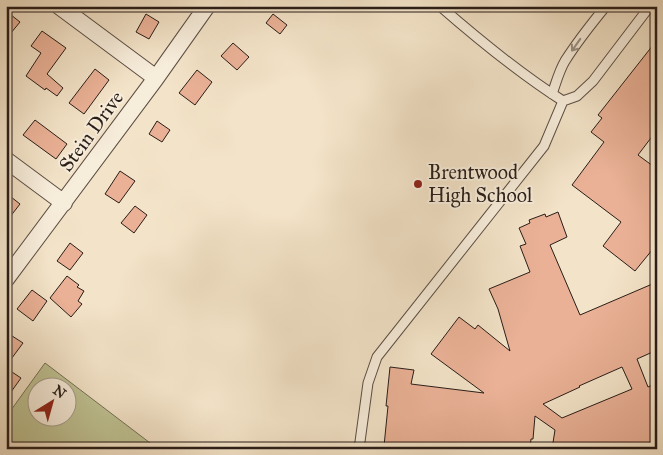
<svg xmlns="http://www.w3.org/2000/svg" width="663" height="455" font-family="'IM FELL Great Primer',serif">
<rect width="100%" height="100%" fill="#f3e3c8"/>
<filter id="stains"><feTurbulence type="fractalNoise" baseFrequency=".004" numOctaves="4"/><feColorMatrix values="0 0 0 0 .2 0 0 0 0 .09 0 0 0 0 .02 0 0 0 .5 -.17"/></filter>
<radialGradient id="worn" r=".72"><stop offset=".6" stop-color="#630" stop-opacity="0"/><stop offset="1" stop-color="#630" stop-opacity=".3"/></radialGradient>
<path fill="#bfc293" stroke="#747056" fill-rule="evenodd" d="M45 363 158 449H6V417ZM38 388H68V418H38Z"/>
<path fill="#eab196" stroke="#291d18" fill-rule="evenodd" d="M6 11 20 22 6 39Z
M146 14 159 22 149 39 136 32Z
M273 14 287 25 280 34 266 23Z
M42 31 66 48 47 74 63 88 57 96 46 88 45 90 26 76 41 53 31 46Z
M657 40V130L638 155 657 169V244L635 271 603 246 621 222 572 185 604 142 591 132 602 118 598 115Z
M233 43 249 57 237 70 221 56Z
M95 69 109 80 84 114 69 103Z
M197 70 212 82 195 105 179 93Z
M35 120 67 144 56 159 23 135Z
M157 121 170 130 162 142 149 134Z
M120 171 135 181 119 203 105 194Z
M6 193 20 204 6 222Z
M135 206 147 215 134 233 121 223Z
M558 212 567 237 550 245 580 315 657 282V350L637 359 648 387 657 383V440L635 449H552L555 430 535 416 533 439H531L530 449H402L384 446 388 406H386L390 367 414 370 411 384 484 393 431 354 459 317 475 329 478 325 510 351 498 309 489 289 530 272 520 246 526 244 519 228 530 223 529 220 545 214 546 217ZM622 367 632 389 562 418 543 404 580 387 579 386Z
M70 243 83 253 70 270 57 261Z
M67 276 79 285 77 287 84 291 78 301 82 304 71 317 50 298Z
M32 290 47 301 33 321 17 309Z
M6 332 23 343 6 366Z
M6 368 21 378 6 399Z"/>
<g fill="none" stroke-linecap="round" stroke-linejoin="round">
<g stroke="#5c4e44" stroke-width="11">
<path id="service" d="M440 6C479 40 519 73 563 101
M552 94C556 83 559 71 565 61 577 42 592 23 606 6
M359 449 368 383 377 357 544 146 563 101 577 96 593 81 650 6"/>
</g>
<g stroke="#5c4e44" stroke-width="18">
<path id="minor" d="M59 6 156 78
M6 160 64 203
M6 279 156 78 207 6"/>
</g>
<use href="#service" stroke="#f7eddb" stroke-width="9"/>
<use href="#minor" stroke="#f7eddb" stroke-width="16"/>
</g>
<defs><path id="oneway-shaft" d="M-6 0H5M1.5-3L5.5 0L1.5 3" fill="none" stroke-width="1.6" stroke-linecap="round" stroke-linejoin="round" transform="scale(1.25)"/></defs>
<use stroke="#9a8f83" href="#oneway-shaft" transform="translate(576 45) rotate(125)"/>
<circle fill="#8f2418" stroke="#f7eddb" stroke-width="2" cx="418" cy="184" r="5"/>
<g text-anchor="middle" stroke-width="4" stroke-linejoin="round" paint-order="stroke">
<g font-size="20" fill="#291d18" stroke="#f7eddb">
<text transform="translate(91 131) rotate(-54)" y="7">Stein Drive</text>
</g>
<g font-size="20" fill="#291d18" stroke="#f7eddb" text-anchor="start">
<text x="428" y="179">Brentwood<tspan x="428" dy="23">High School</tspan></text>
</g>
</g>
<rect width="663" height="455" fill="none" stroke="#f3e3c8" stroke-width="25"/>
<rect x="8" y="8" width="648" height="440" fill="none" stroke="#291d18" stroke-width="2.5"/>
<rect x="12" y="12" width="638" height="430" fill="none" stroke="#291d18"/>
<g transform="translate(52 402) rotate(37)"><circle r="24" fill="#f7eddb" stroke="#a59a8d"/>
<path d="M0-4L9 19L0 12L-9 19Z" fill="#8f2418"/>
<text y="-8" font-size="14" font-weight="bold" text-anchor="middle" fill="#291d18">N</text>
</g>
<rect width="100%" height="100%" filter="url(#stains)"/>
<rect width="100%" height="100%" fill="url(#worn)"/>
</svg>
